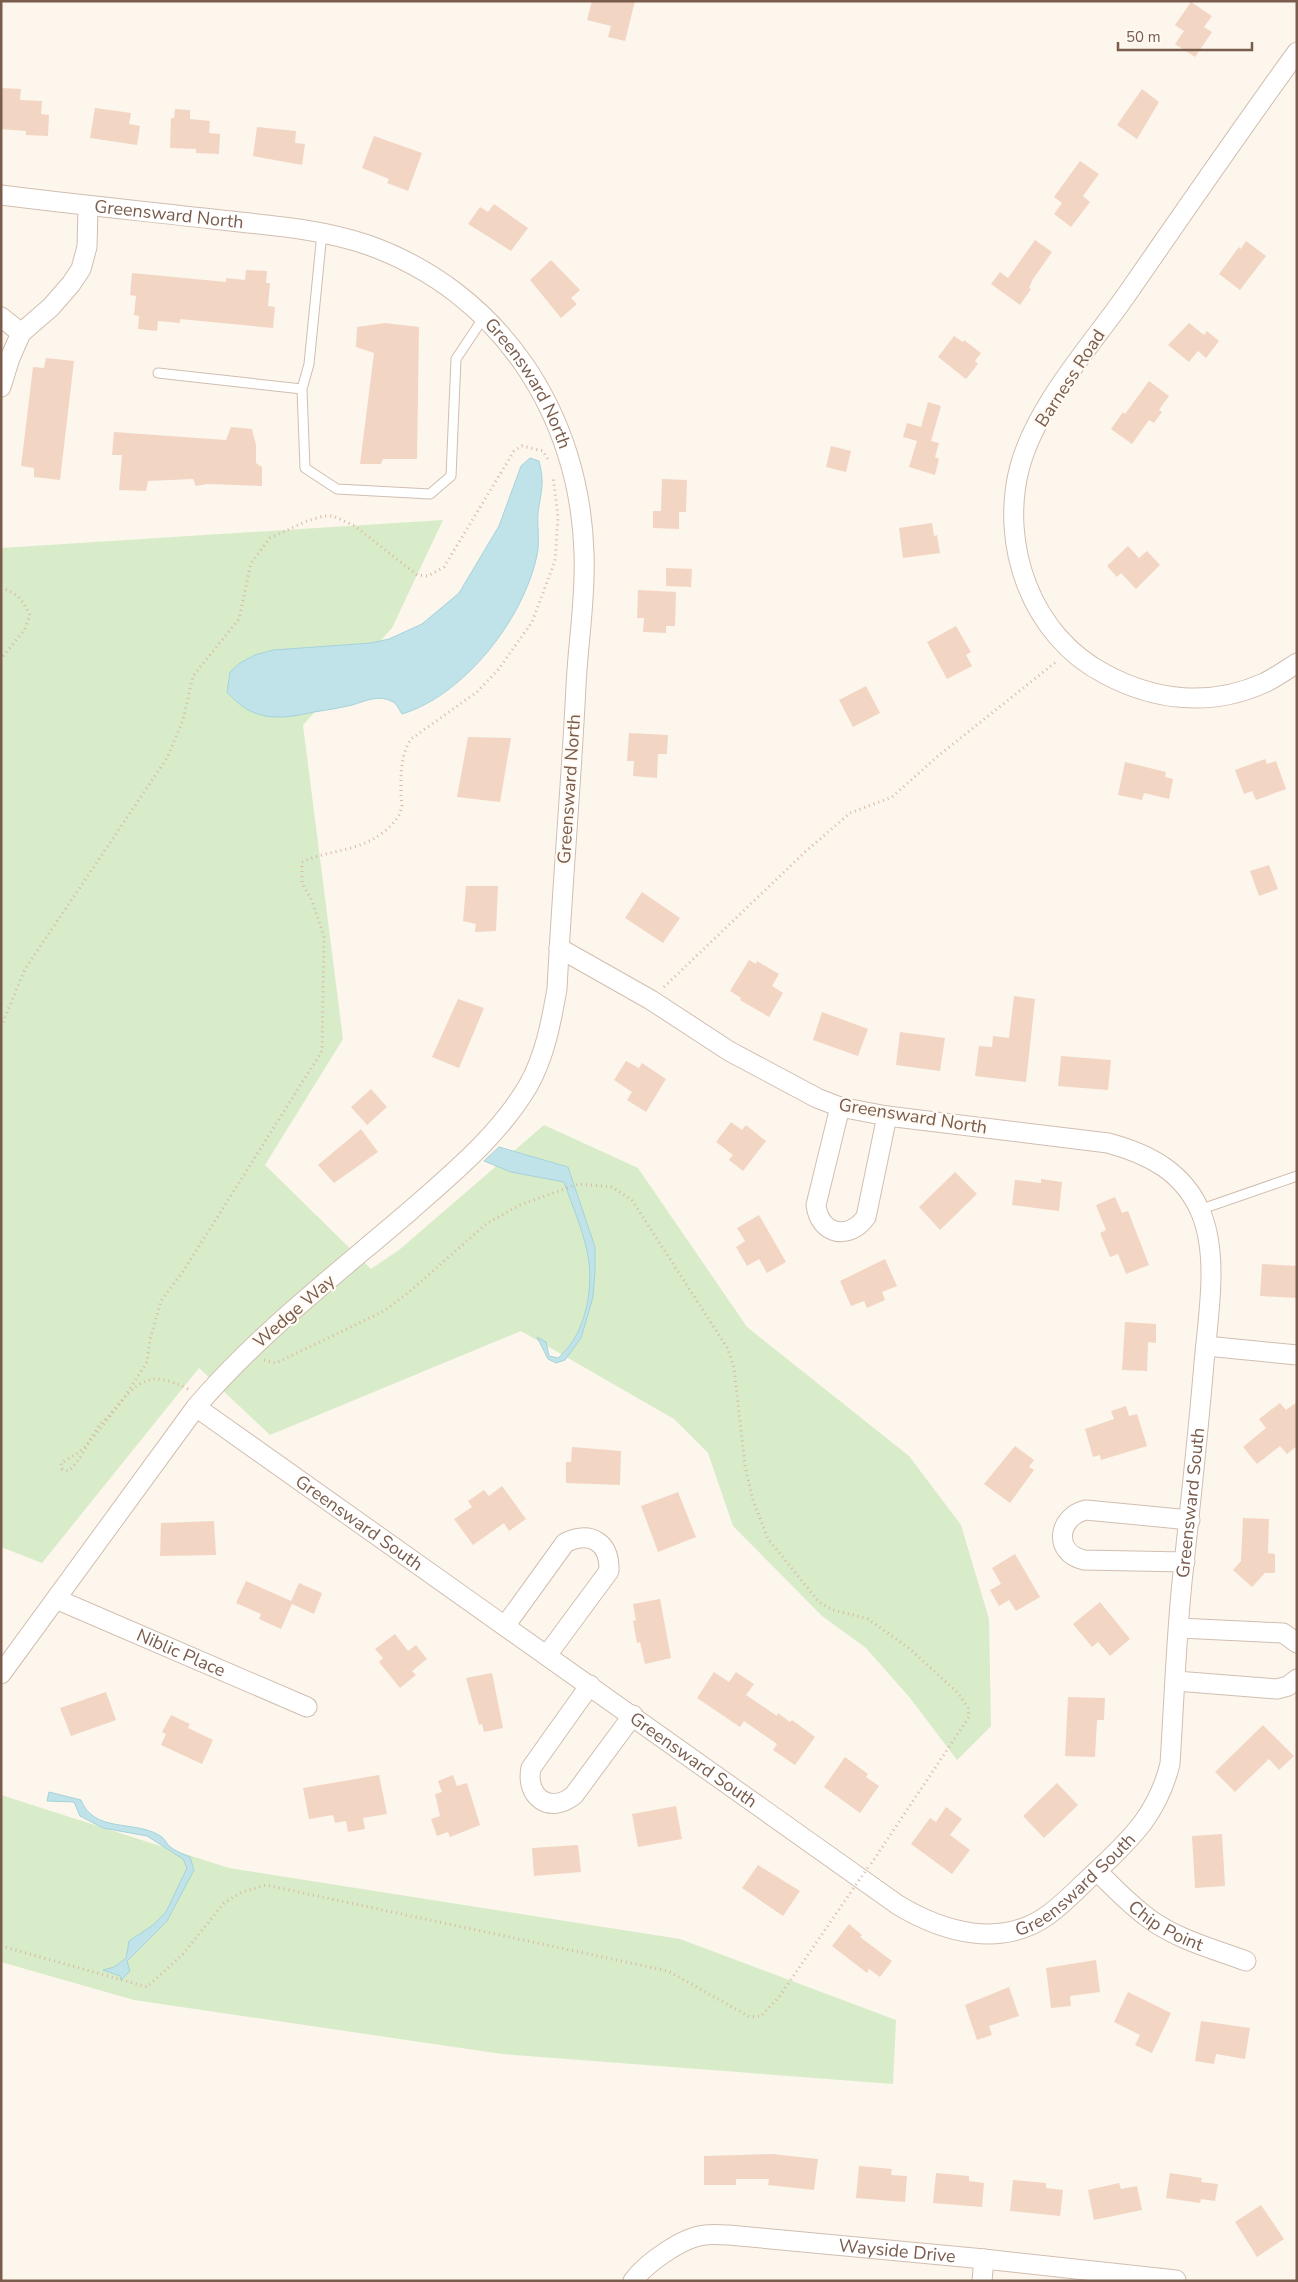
<svg xmlns="http://www.w3.org/2000/svg" width="1298" height="2282" font-family="'Nunito Sans',sans-serif">
<rect width="100%" height="100%" fill="#fdf6ec"/>
<path fill="#d8ecc9" d="M443 520 392 628 303 725 343 1039 265 1165 371 1269 399 1250 544 1125 638 1168 747 1327 909 1456 961 1525 989 1619 991 1726 957 1760 910 1698 866 1648 822 1616 733 1526 708 1453 674 1419 521 1331 270 1435 199 1368 42 1563 1 1547V548Z
M1 1795 229 1868 680 1939 896 2020 893 2084 502 2054 134 2000 1 1962Z"/>
<path fill="#bfe3e8" stroke="#a5d3da" d="M530 458 539 461C545 485 541 490 538 513 537 527 540 542 537 555 524 618 465 695 402 714 399 710 397 704 393 702 379 694 366 701 352 705 340 708 327 710 314 712 278 720 253 722 227 692L230 672 240 663 255 655 273 650 371 643 389 639 422 624 459 593 499 526 521 466Z
M499 1147 568 1167 595 1247V1272L593 1297 581 1338 565 1360 556 1363 548 1359 537 1337 546 1342 549 1356 558 1358C586 1335 595 1286 587 1251 582 1228 572 1205 564 1182L511 1172 484 1161Z
M49 1792 81 1800C94 1833 133 1820 159 1835 163 1837 166 1842 169 1846 175 1851 183 1854 190 1857L194 1870 167 1921 127 1961 130 1971 121 1980 120 1976 103 1970 114 1967 126 1958 129 1941 153 1925 166 1912 187 1868 183 1859 147 1836 103 1828 80 1816 74 1802 47 1801Z"/>
<path fill="#f3d5c3" d="M592 1H635L625 41 608 37 611 26 587 20Z
M1191 2 1212 16 1204 27 1212 32 1195 57 1175 44 1184 31 1175 25Z
M2 88 21 89 20 100 42 101 41 114 49 115 48 136 26 135V131L1 129Z
M1142 89 1159 102 1137 139 1117 125Z
M95 108 131 113 129 124 140 126 137 145 90 138Z
M175 109 190 110V119L210 121 209 133 220 134 219 154 196 153V149L170 148 171 118H174Z
M257 127 296 131 295 143 305 144 302 165 253 156Z
M374 136 422 153 408 191 387 183 389 179 362 168Z
M1080 161 1099 174 1083 196 1090 202 1071 227 1054 214 1062 203 1054 197Z
M494 204 528 228 511 251 468 224 480 207 488 212Z
M1035 240 1052 252 1033 279 1029 288 1031 289 1020 305 991 284 1000 272 1008 278Z
M1246 241 1266 256 1240 290 1219 274 1239 247 1241 249Z
M551 260 580 290 571 298 577 304 561 318 530 280Z
M246 270 267 271 266 283H270L268 306 275 307 273 328 180 319V323L158 321 157 331 138 329 139 316 134 315 136 296 130 295 132 273 226 282V278L245 280Z
M385 323 419 327 417 459H383L381 464H360L374 353 356 347 357 327Z
M1189 323 1204 335 1207 331 1219 341 1206 358 1198 351 1189 362 1168 345Z
M954 336 963 342 964 340 981 353 975 361 978 364 966 379 938 357Z
M46 358 74 361 60 480 34 477V468L21 466 33 367 44 368Z
M1149 381 1169 396 1159 410 1162 412 1154 423 1149 420 1132 444 1111 429 1123 412 1125 414Z
M928 402 941 406 931 441 939 443 935 457 939 459 935 475 909 467 917 441 903 437 907 423 921 427Z
M231 427 252 429 256 445V463L262 467V486L207 484 196 486 193 479 148 481 146 491 119 490 122 455H112L114 432 226 440Z
M831 446 851 451 846 472 826 467Z
M662 479 687 480 686 512H679V529L653 528V511H661Z
M932 523 934 536 937 535 940 553 903 558 899 528Z
M1128 546 1139 558 1147 551 1160 565 1136 589 1121 573 1117 577 1107 566Z
M666 568 692 569 691 587 666 586Z
M638 590 676 592 675 626H666V633L643 632 644 618H637Z
M956 626 971 652 966 655 972 666 947 679 927 642Z
M866 686 880 713 853 727 839 700Z
M629 733 668 735 667 754H658L657 778 633 776 634 761H627Z
M468 737 511 738 500 802 457 797Z
M1265 759 1267 764 1276 761 1286 789 1256 800 1252 791 1244 794 1235 770Z
M1125 762 1166 772 1165 777 1173 779 1169 799 1144 793 1142 800 1118 795Z
M1269 865 1278 889 1259 896 1250 871Z
M466 886H498L496 931 475 932 476 924 463 921Z
M642 892 680 918 663 943 625 918Z
M749 960 756 964 757 961 779 974 772 986 783 993 769 1017 740 1000 741 998 730 991Z
M1014 996 1035 999 1026 1082 975 1076 979 1046 992 1047 993 1036 1009 1038Z
M458 999 484 1008 459 1068 432 1057Z
M822 1012 868 1029 858 1056 813 1040Z
M900 1032 945 1038 940 1071 896 1065Z
M1061 1056 1111 1060 1108 1090 1058 1086Z
M626 1061 639 1068 642 1063 666 1079 646 1112 627 1100 632 1092 614 1080Z
M371 1089 387 1107 367 1125 351 1107Z
M731 1122 742 1130 746 1125 766 1141 743 1171 729 1160 733 1155 716 1142Z
M361 1129 378 1152 334 1183 318 1165Z
M955 1172 977 1194 940 1230 919 1207Z
M1041 1179 1062 1182 1059 1211 1012 1205 1015 1180 1041 1183Z
M1115 1197 1122 1213 1128 1211 1149 1265 1126 1274 1118 1254 1110 1257 1100 1233 1106 1230 1096 1205Z
M759 1215 786 1262 767 1273 759 1259 747 1266 736 1247 745 1241 737 1228Z
M885 1259 897 1286 882 1292 885 1300 867 1308 864 1301 851 1306 840 1281Z
M1262 1264 1297 1266V1298L1260 1296Z
M1125 1322 1156 1324V1343L1148 1342 1147 1371 1122 1370Z
M1297 1402V1446L1287 1454 1280 1446 1257 1464 1243 1447 1266 1428 1259 1419 1280 1403 1286 1410Z
M1126 1406 1129 1416 1137 1414 1147 1446 1101 1460 1100 1455 1093 1457 1085 1429 1114 1419 1111 1411Z
M1015 1446 1034 1460 1029 1467 1034 1470 1010 1503 984 1484Z
M572 1447 621 1451 620 1485 566 1483V1462H571Z
M502 1486 526 1519 509 1531 504 1523 473 1545 454 1519 472 1507 468 1501 484 1490 489 1496Z
M678 1492 696 1537 658 1552 641 1506Z
M1243 1518 1269 1519 1268 1553 1275 1554V1573H1265L1252 1587 1233 1570 1241 1561Z
M214 1521 216 1555 160 1556 161 1523Z
M1015 1554 1040 1597 1016 1611 1009 1600 999 1606 990 1590 1001 1584 992 1568Z
M246 1581 291 1601 299 1583 322 1593 314 1614 292 1604 281 1629 259 1619 261 1614 236 1603Z
M660 1599 671 1658 645 1664 640 1642 637 1643 633 1621 636 1620 633 1604Z
M1100 1602 1130 1639 1110 1656 1098 1642 1092 1647 1073 1624Z
M395 1634 408 1651 416 1645 427 1659 412 1671 416 1675 400 1688 379 1662 383 1658 375 1649Z
M714 1672 729 1682 736 1672 754 1684 746 1695 777 1716 778 1713 790 1722 792 1720 815 1737 795 1765 773 1750 777 1744 744 1721 740 1727 697 1698Z
M492 1673 503 1728 484 1732 482 1724 479 1725 466 1678Z
M106 1692 116 1720 71 1736 60 1708Z
M1068 1697 1105 1698 1104 1720H1097L1095 1757 1065 1756Z
M171 1715 190 1724 188 1728 213 1740 202 1764 161 1745 166 1734 162 1732Z
M1263 1725 1294 1756 1279 1770 1269 1759 1235 1792 1215 1772Z
M845 1757 868 1774 866 1777 879 1786 860 1813 824 1787Z
M379 1775 387 1814 363 1818 365 1829 348 1832 346 1821 335 1823 333 1815 309 1819 303 1788Z
M453 1775 457 1786 467 1783 480 1825 450 1837 448 1832 437 1836 431 1819 440 1816 435 1794 442 1792 438 1781Z
M1057 1783 1078 1805 1044 1838 1023 1816Z
M676 1806 682 1839 638 1847 632 1814Z
M946 1807 962 1819 950 1835 970 1850 952 1874 911 1844 930 1818 936 1822Z
M1222 1834 1225 1886 1195 1888 1192 1836Z
M578 1845 581 1872 534 1876 532 1848Z
M758 1865 800 1891 783 1916 742 1888Z
M849 1924 862 1935 860 1937 892 1961 880 1977 869 1969 867 1973 832 1946Z
M1096 1960 1100 1992 1070 1996 1071 2006 1051 2008 1046 1968Z
M1009 1987 1019 2016 989 2026 992 2035 977 2040 965 2005Z
M1128 1992 1171 2013 1152 2053 1135 2045 1140 2035 1114 2022Z
M1201 2021 1250 2028 1245 2059 1216 2054 1214 2064 1195 2061Z
M772 2154 818 2159 814 2190 768 2185 769 2179H736V2185H704V2156Z
M859 2166 892 2169 891 2175 907 2176 905 2202 856 2198Z
M936 2173 969 2176V2181L984 2183 982 2207 933 2203Z
M1170 2173 1202 2178 1201 2182 1218 2184 1215 2201 1201 2199 1200 2203 1166 2198Z
M1013 2180 1046 2183V2188L1063 2190 1060 2216 1010 2211Z
M1119 2183 1121 2189 1137 2186 1142 2210 1094 2220 1088 2190Z
M1261 2205 1284 2239 1257 2257 1235 2222Z"/>
<g fill="none" stroke-linecap="round" stroke-linejoin="round">
<g stroke="#d1beb0" stroke-width="11">
<path id="lane" d="M158 373 302 389 309 364 322 233
M302 389 305 468 337 489 430 494 451 476 456 359 484 317
M1199 1210 1297 1176"/>
</g>
<g stroke="#d1beb0" stroke-width="21">
<g id="street">
<path d="M1297 52C1238 133 1182 215 1125 297 1089 348 1037 405 1020 466 999 544 1031 636 1105 674 1155 701 1211 707 1264 683 1275 678 1286 670 1297 663"/>
<path id="s1" d="M1 195C72 204 142 211 212 219 265 225 318 228 368 245 500 292 580 414 584 553 586 597 578 642 576 686 571 787 562 888 557 989 551 1023 545 1056 528 1086 499 1135 453 1173 411 1210 338 1273 259 1333 196 1407L1 1674"/>
<path d="M1 317 21 333"/>
<path d="M1 387 10 358 21 333 51 307 71 284 81 269 87 247 88 206"/>
<path d="M840 1107 816 1205C820 1235 849 1241 866 1217L887 1116"/>
<path d="M1206 1346 1297 1355"/>
<path id="s2" d="M196 1407 898 1905C943 1932 1001 1949 1048 1915 1066 1902 1082 1884 1099 1869 1134 1836 1158 1812 1170 1764 1174 1703 1176 1642 1182 1582 1190 1509 1198 1436 1204 1363 1208 1317 1219 1256 1201 1213 1184 1172 1149 1154 1108 1143L887 1116 840 1107 817 1098 729 1051 651 1000 559 948"/>
<path d="M1185 1562 1084 1560C1053 1553 1057 1517 1086 1510L1190 1520"/>
<path id="s3" d="M56 1599 307 1707"/>
<path d="M505 1626 565 1543C591 1530 610 1543 609 1571L547 1655"/>
<path d="M1179 1628 1283 1633 1297 1643"/>
<path d="M1176 1681 1277 1689 1288 1686 1297 1679"/>
<path d="M590 1685 531 1768C525 1797 550 1815 574 1795L633 1715"/>
<path id="s4" d="M1097 1871C1114 1888 1131 1906 1151 1920 1179 1940 1214 1949 1246 1961"/>
<path id="s5" d="M633 2281C646 2263 683 2237 705 2235 713 2234 721 2235 729 2235L984 2259 1176 2280"/>
<path d="M982 2281 984 2259"/>
</g>
</g>
<path stroke="#d9b8a5" stroke-width="3" stroke-dasharray="1 4" stroke-linecap="butt" d="M1 588C17 592 23 601 30 615L25 629 1 659
M664 987 805 852 850 813 892 797 938 756 1057 661
M1 1027 25 969 167 758 183 720 193 676 239 619 251 563 270 538 307 521 324 516H333L355 526 417 575 428 576 444 567 514 451 522 446 543 451 549 461
M264 1360 276 1363 384 1311 408 1293 486 1224 520 1205 578 1184 612 1187 632 1200 728 1349 734 1368 745 1466 753 1500 768 1539 819 1602 833 1610 868 1619 910 1649 958 1693 968 1708 969 1717 871 1864
M188 1389C148 1369 138 1381 111 1413 107 1419 100 1423 96 1430 87 1444 81 1461 68 1471L62 1469 61 1463 78 1453 87 1445 122 1401 147 1362 150 1339 161 1301 184 1270 322 1051 324 937 312 901 302 883V862C326 851 354 851 375 838 385 832 398 821 401 810 403 806 401 799 401 794 401 775 400 756 411 739L477 692 498 670 532 622 555 561 558 517 553 476
M1 1946 147 1987 183 1954 224 1903 242 1892 266 1885 668 1971 750 2017 761 2016 779 1997 851 1892"/>
<use href="#lane" stroke="#fff" stroke-width="9"/>
<use href="#street" stroke="#fff" stroke-width="19"/>
<path stroke="#d9b8a5" stroke-width="3" stroke-dasharray="1 4" stroke-linecap="butt" d="M853 1889 869 1866"/>
</g>
<g text-anchor="middle" stroke-width="4.5" stroke-linejoin="round" paint-order="stroke">
<g font-size="18" fill="#7a5c4d" stroke="#fffaf3">
<text dy="6" stroke="none"><textPath href="#s1" startOffset="169">Greensward North</textPath></text>
<text transform="translate(1070 378) rotate(-57)" y="6">Barness Road</text>
<text dy="6" stroke="none"><textPath href="#s1" startOffset="589">Greensward North</textPath></text>
<text transform="translate(569 789) rotate(-86)" y="6">Greensward North</text>
<text transform="translate(913 1116) rotate(9)" y="6">Greensward North</text>
<text transform="translate(294 1311) rotate(-41)" y="6">Wedge Way</text>
<text dy="6" stroke="none"><textPath href="#s2" startOffset="1480">Greensward South</textPath></text>
<text dy="6" stroke="none"><textPath href="#s2" startOffset="200">Greensward South</textPath></text>
<text dy="6" stroke="none"><textPath href="#s3" startOffset="136">Niblic Place</textPath></text>
<text dy="6" stroke="none"><textPath href="#s2" startOffset="610">Greensward South</textPath></text>
<text dy="6" stroke="none"><textPath href="#s2" startOffset="1060">Greensward South</textPath></text>
<text dy="6" stroke="none"><textPath href="#s4" startOffset="89">Chip Point</textPath></text>
<text dy="6" stroke="none"><textPath href="#s5" startOffset="280">Wayside Drive</textPath></text>
</g>
</g>
<rect width="1298" height="2282" fill="none" stroke="#7a5c4d" stroke-width="5"/>
<path d="M1118 42v8h134v-8" fill="none" stroke="#7a5c4d" stroke-width="2.5"/>
<text x="1126" y="42" font-size="15" fill="#7a5c4d" stroke="#fffaf3" stroke-width="4" paint-order="stroke">50 m</text>
</svg>
